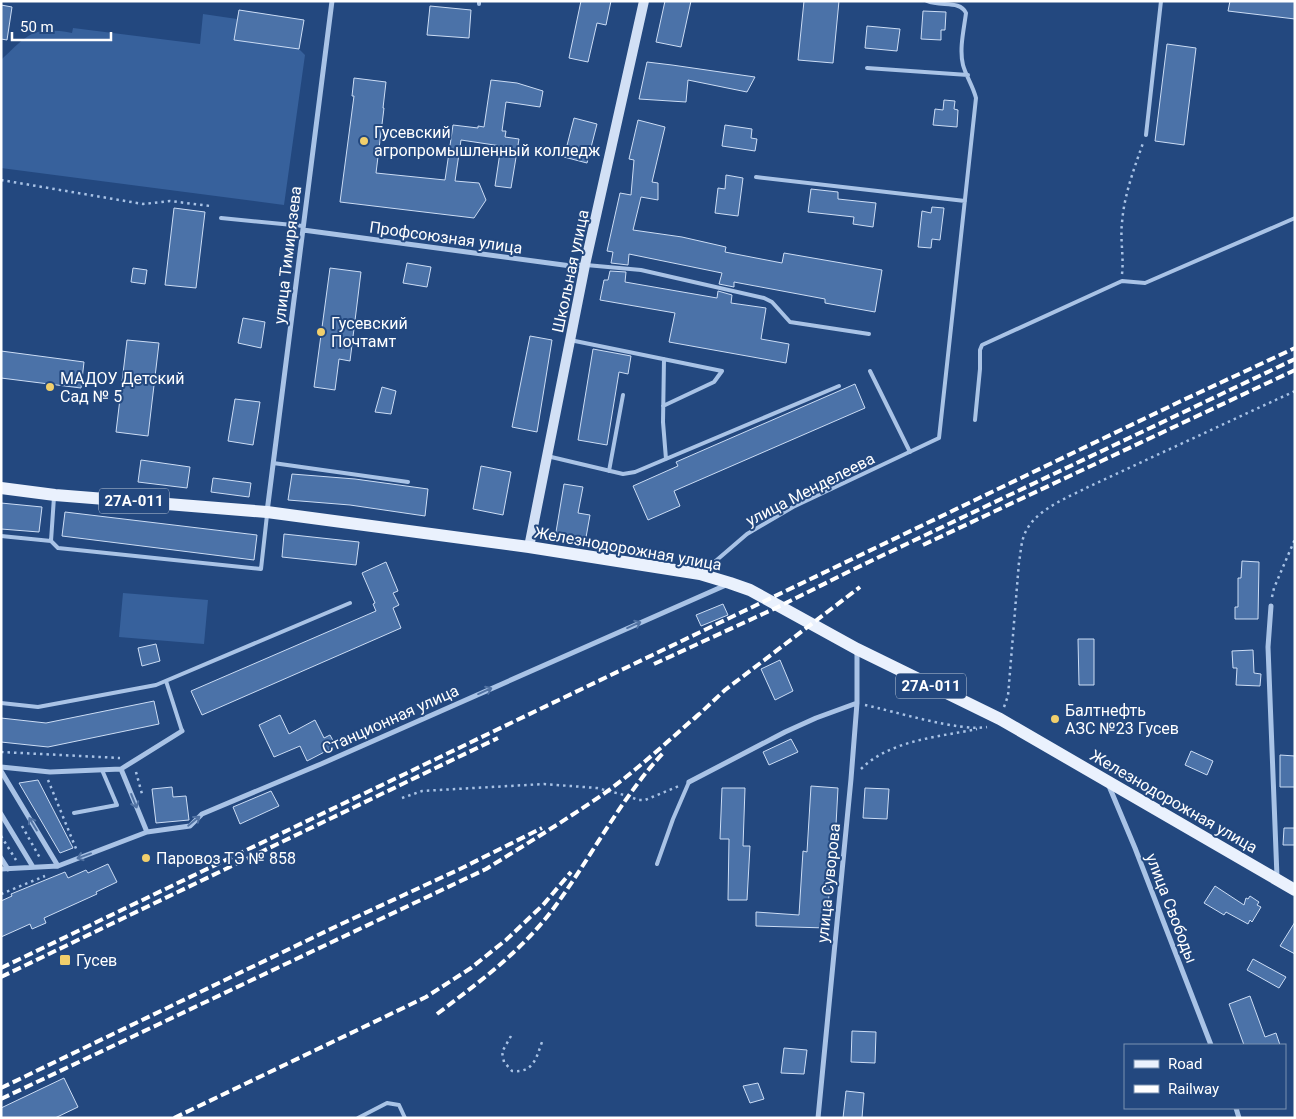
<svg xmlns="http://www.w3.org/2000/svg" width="1296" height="1119" font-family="Roboto,sans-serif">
<rect width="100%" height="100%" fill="#23487f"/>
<path fill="#37619c" d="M239 10 304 20 299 49 305 55 284 205 1 168V60C29 34 32 26 72 33L73 28 200 44 203 14 237 19Z
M123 593 208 600 204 644 119 637Z"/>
<path fill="#4b72a8" stroke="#ccddf5" d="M581 1H611L606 25 597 23 588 62 569 58Z
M665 1H691L681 47 656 42Z
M804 1H839L833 63 798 60Z
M1230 1H1295V19L1228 11Z
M1 5 12 7 7 40 1 39Z
M430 6 471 10 469 38 427 35Z
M239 10 304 20 299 49 234 40Z
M923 11 946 12 945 30H941V40L921 39Z
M867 26 900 29 897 51 865 48Z
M1167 44 1196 48 1184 145 1155 141Z
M647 62 672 65 755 77 747 92 688 80 686 102 639 99Z
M354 78 386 82 383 108H384L376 173 445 180 453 125 478 128V126L484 127 491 80 517 83 543 91 540 107 506 102 502 131H506L505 137 519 139 511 188 495 186 501 146 461 140 455 181 479 183 486 200 474 218 340 202 354 96H352Z
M944 100 955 101 954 109 958 110 957 127 933 125 935 109 943 110Z
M574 118 597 124 587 163 564 157Z
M638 120 665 127 652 182 658 183V200L641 197 633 230 682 237 726 247 725 252 782 263 784 253 882 270 875 312 825 303V299L734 282V287L719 284 722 273 629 254 628 265 611 263 613 252 607 251 620 193 631 195 634 160 629 159Z
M725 125 752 129 751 138 757 139 755 151 722 146Z
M726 175 743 178 738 216 715 213 718 188 725 189Z
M811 189 838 192V199L876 203 873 227 853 224 854 217 808 212Z
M932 207 944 208 940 240 932 239 931 248 918 247 922 211 931 213Z
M174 208 205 212 196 288 165 285Z
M407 263 431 267 427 287 403 283Z
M133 268 147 270 145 284 131 282Z
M330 268 361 272 350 361 339 359 335 390 314 387Z
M610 271 626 272 625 282 717 298 718 291 732 295 731 303 766 308 761 339 789 344 786 363 669 342 675 313 600 300 604 280H608Z
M243 318 265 322 261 348 238 343Z
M530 336 552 340 537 432 512 427Z
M127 340 159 343 148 436 116 432Z
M593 349 631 356 628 374 619 372 607 445 578 440Z
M1 351 84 362 81 388 1 378Z
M855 384 865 408 674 491 680 506 648 520 633 486 678 466 676 462Z
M382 387 396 391 391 414 375 412Z
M235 399 260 402 253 445 228 441Z
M141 460 190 467 187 488 138 482Z
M481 466 511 472 503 515 473 509Z
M292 474 355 479 428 489 425 516 350 505 288 500Z
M213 478 251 483 249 497 211 492Z
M564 484 583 487 578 513 590 515 585 543 555 538Z
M1 503 42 507 39 532 1 529Z
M65 512 257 535 254 560 62 536Z
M284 534 359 542 356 565 282 557Z
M1242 561 1259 562 1258 619H1235V607H1238V578H1241Z
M386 562 398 591 393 593 399 605 393 608 401 628 202 715 191 691 376 611 373 604 375 603 362 573Z
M723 604 728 615 701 626 696 615Z
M1078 639H1094V685H1079Z
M156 644 160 661 142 666 138 648Z
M1253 650 1254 673 1261 674 1260 686 1236 685 1237 668H1233L1232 651Z
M780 660 793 691 775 700 761 669Z
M154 701 159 724 48 747 1 742V718L46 723Z
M280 715 289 734 315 720 324 738 330 735 336 746 307 761 300 746 274 757 259 725Z
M791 739 798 752 769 765 763 752Z
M1191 751 1213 761 1207 775 1185 765Z
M1280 755 1295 756V787H1280Z
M38 780 73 848 60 853 19 783Z
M811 786 838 788 835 843H832L827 928 756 926V912L799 915 803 851 807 852Z
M172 787 173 797 186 796 189 820 156 823 152 789Z
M722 788H745L743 846H750L747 900H728L729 839H720Z
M865 788 889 789 887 819 863 818Z
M271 791 279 806 240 824 233 807Z
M1284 828H1295V845H1283Z
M108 864 117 882 96 892 97 894 44 918 46 923 32 929 30 924 1 937V901L12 896 11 894 65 872 68 878 86 870 88 873Z
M1215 886 1244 905 1246 898 1248 899 1250 896 1259 902 1257 905 1261 907 1252 922 1250 920 1248 924 1226 912 1224 915 1204 903Z
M1295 922V954L1280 946Z
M1253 959 1286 977 1279 988 1247 970Z
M1250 996 1265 1037 1276 1033 1280 1045H1244L1229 1004Z
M852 1031 876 1032 875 1063 851 1062Z
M784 1048 807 1050 804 1074 781 1073Z
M64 1078 78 1107 55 1118H1V1108Z
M758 1083 764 1099 750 1103 743 1086Z
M846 1091 864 1093 862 1118H843Z"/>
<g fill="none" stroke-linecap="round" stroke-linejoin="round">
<path stroke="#a9c3e6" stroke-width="2.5" stroke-dasharray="2.5 4" stroke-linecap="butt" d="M1 180 143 204 170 201 210 206
M1122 274C1124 257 1120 240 1122 223 1124 195 1134 169 1143 143
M1272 597 1274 588 1295 539
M865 705C893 711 960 732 987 727
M1004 707 1008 696 1019 562C1021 552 1021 540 1026 531 1037 509 1067 498 1088 487L1295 391
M1 752 120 758
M861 769C890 740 939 737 977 729
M136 772 142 794
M48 780 77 851
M402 798 422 791 544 784 597 788 628 796 638 800H645L679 786
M22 826 40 858
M1 836 16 860
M1 894 45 876
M511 1036 502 1052 504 1062 512 1071C533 1073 536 1059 542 1042"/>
<path stroke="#a9c3e6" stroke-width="4" d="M479 4V1
M867 68 968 75
M1146 135 1161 1
M756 177 965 201
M221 218 303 226
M586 265 641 270 764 298 772 302 790 322 869 334
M570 340 722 371 714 382 663 406
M664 359 663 422 666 459
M870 371 910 452
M975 420 980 369V350L982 345 1122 281 1145 283 1295 218
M547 456 623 474 635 472 839 386
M273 463 408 482
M609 471 623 395
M54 497 51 541 58 548 261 569 267 515
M1 536 51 541
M704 571 747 534 793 507 939 438 976 98C973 86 966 76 963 65 959 49 964 29 966 13 960 0 941 7 927 1
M166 681 182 731
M1 703 38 707 156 685 350 603
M74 813 117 805 102 770
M657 864 673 819 689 782
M358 1118 387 1103 399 1105 405 1118"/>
<path stroke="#a9c3e6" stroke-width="5" d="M303 230 571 266 584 265
M267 512 332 1
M1271 606 1268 647 1277 877
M1 767 50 772 121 769 182 731
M121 769 147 832
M1 771 58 866
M689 782 785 732 816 718 857 703
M1109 786 1135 848 1211 1045
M1 814 33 867
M1 858 8 869
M1 869 58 866 147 832 190 826 202 814 321 764 726 585
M1236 1108 1239 1118
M818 1118 851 779 857 703V650"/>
<path stroke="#d2e0f5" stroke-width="10" d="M529 547 585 265 644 1"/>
<path stroke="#eaf1fd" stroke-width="12" d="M1 488 55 495 267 512 529 547 700 574 730 583 750 590 857 649 1000 719 1295 890"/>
<path stroke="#fff" stroke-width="4" stroke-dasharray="9 4" stroke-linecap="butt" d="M923 545 1295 370
M654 664 778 607 852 570 1295 359
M694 719 725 690 860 587
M1 968 1179 402 1295 348
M1 977 498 738
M437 1014C482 980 526 948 559 901 594 852 622 797 664 752
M1 1088 339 925 460 869 542 828
M1 1099 486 869C525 845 564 821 602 795 636 771 667 742 699 714
M174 1118 426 997 471 968 506 940 543 905 571 872"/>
</g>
<defs><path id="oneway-shaft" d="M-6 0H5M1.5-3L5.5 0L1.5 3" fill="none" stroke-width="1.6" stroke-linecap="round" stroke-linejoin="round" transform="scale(1.25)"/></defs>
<g stroke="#5273a3">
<use href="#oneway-shaft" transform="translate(634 625) rotate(-24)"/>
<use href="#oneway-shaft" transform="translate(485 691) rotate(-24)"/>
<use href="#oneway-shaft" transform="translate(134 801) rotate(68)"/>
<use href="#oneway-shaft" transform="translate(194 821) rotate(-39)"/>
<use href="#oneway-shaft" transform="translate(33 824) rotate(-121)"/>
<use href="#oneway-shaft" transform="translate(84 856) rotate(160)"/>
</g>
<g fill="#f1cf6c" stroke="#23487f" stroke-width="2">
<circle cx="364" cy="141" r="5"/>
<circle cx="321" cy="332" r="5"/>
<circle cx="50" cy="387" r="5"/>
<circle cx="1055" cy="719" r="5"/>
<circle cx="146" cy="858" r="5"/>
<rect x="59" y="954" width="12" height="12" rx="2.5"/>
</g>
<g text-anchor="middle" stroke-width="4" stroke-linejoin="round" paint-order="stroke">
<g fill="#23487f" stroke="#bdc8d9" stroke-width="1">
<rect x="99" y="488.5" width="70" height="25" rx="4"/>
<rect x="896" y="673.5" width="70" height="25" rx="4"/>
</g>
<g font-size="15" font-weight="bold" fill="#fff">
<text x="134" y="506">27А-011</text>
<text x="931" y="691">27А-011</text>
</g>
<g font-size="16" fill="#fff" stroke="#23487f" text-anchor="start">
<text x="374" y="138">Гусевский<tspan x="374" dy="18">агропромышленный колледж</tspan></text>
<text x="331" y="329">Гусевский<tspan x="331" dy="18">Почтамт</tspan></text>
<text x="60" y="384">МАДОУ Детский<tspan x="60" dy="18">Сад № 5</tspan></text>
<text x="1065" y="716">Балтнефть<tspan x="1065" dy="18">АЗС №23 Гусев</tspan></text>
<text x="156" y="864">Паровоз ТЭ № 858</text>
<text x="76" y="966">Гусев</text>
</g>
<g font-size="16" fill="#fff" stroke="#23487f">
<text transform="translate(446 237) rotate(8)" y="6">Профсоюзная улица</text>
<text transform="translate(287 255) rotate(-83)" y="6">улица Тимирязева</text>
<text transform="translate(570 271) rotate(-78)" y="6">Школьная улица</text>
<text transform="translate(810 489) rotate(-27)" y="6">улица Менделеева</text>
<text transform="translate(628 548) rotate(10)" y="6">Железнодорожная улица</text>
<text transform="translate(390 719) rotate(-24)" y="6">Станционная улица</text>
<text transform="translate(1174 801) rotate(30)" y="6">Железнодорожная улица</text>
<text transform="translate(828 883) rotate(-84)" y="6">улица Суворова</text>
<text transform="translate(1172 908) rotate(69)" y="6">улица Свободы</text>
</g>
</g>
<rect width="1296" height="1119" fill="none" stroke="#ffffff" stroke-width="5"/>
<rect x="1124" y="1044" width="162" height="65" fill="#23487f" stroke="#7b91b2"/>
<rect x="1134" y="1060" width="25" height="8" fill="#eaf1fd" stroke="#7b91b2"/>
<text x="1168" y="1069" font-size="15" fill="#ffffff">Road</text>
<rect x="1134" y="1085" width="25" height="8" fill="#ffffff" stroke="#7b91b2"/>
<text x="1168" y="1094" font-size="15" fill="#ffffff">Railway</text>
<path d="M12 32v8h99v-8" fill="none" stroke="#ffffff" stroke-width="2.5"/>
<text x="20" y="32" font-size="15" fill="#ffffff" stroke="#23487f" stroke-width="4" paint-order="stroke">50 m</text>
</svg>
